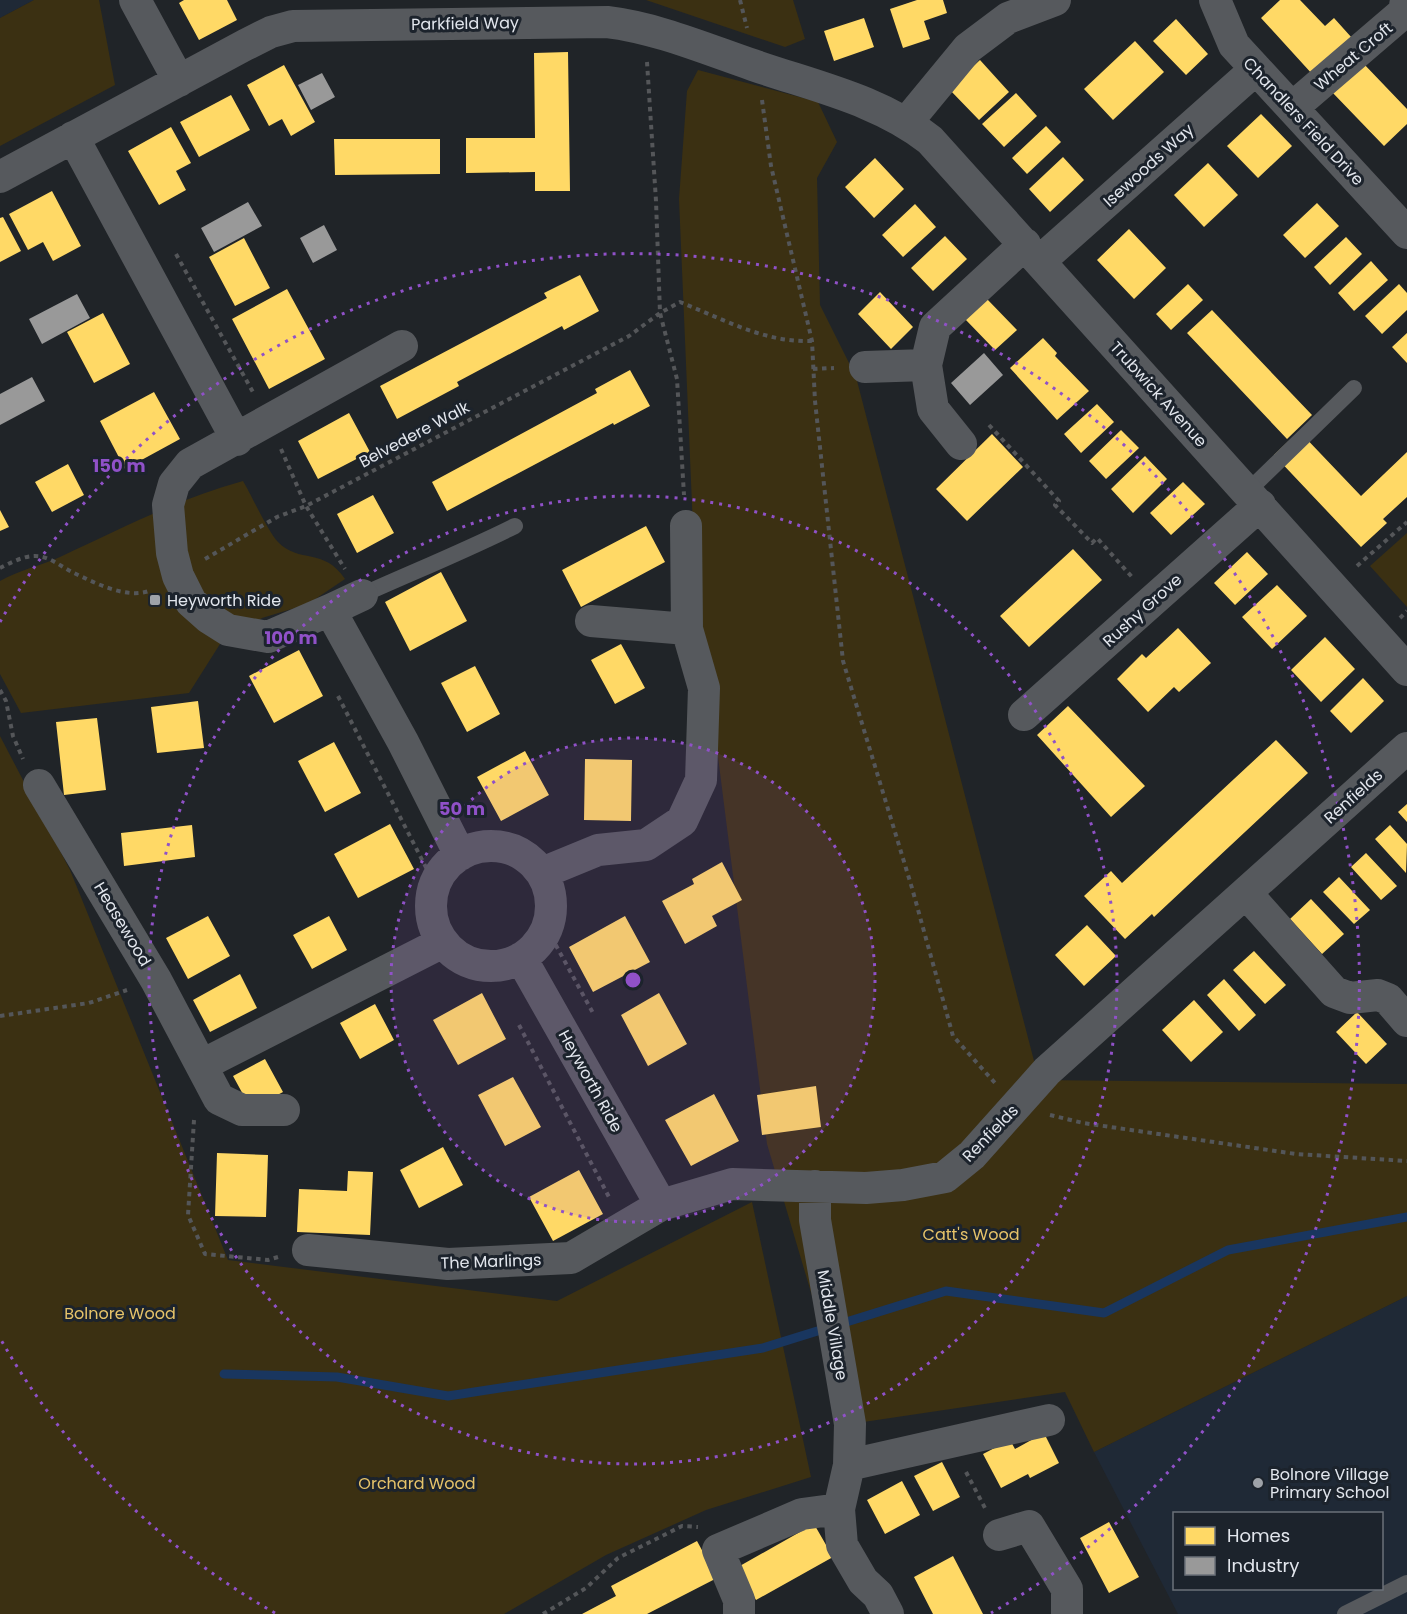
<svg xmlns="http://www.w3.org/2000/svg" width="1407" height="1614" font-family="Poppins,sans-serif">
<rect width="100%" height="100%" fill="#202428"/>
<path fill="#1f2936" fill-rule="evenodd" d="M0 0H34L0 18Z
M1407 1296V1614H1178L1094 1452ZM1174 1514H1382V1588H1174Z"/>
<path fill="#3b3012" d="M34 0H99L115 85 0 146V18Z
M646 0H793L805 39 785 47Z
M698 70 818 102 837 142 817 178 820 305 856 377 1039 1080 1407 1084V1296L1094 1452 1065 1392 850 1424 767 1144 695 575 679 199 687 91Z
M243 481C252 496 267 530 278 542 299 564 324 547 345 579L308 604 262 618 220 644 189 693 21 713 0 674V581C19 570 40 566 60 557 122 528 178 499 243 481Z
M1407 533V607L1370 566Z
M0 736 70 870 228 1260 557 1301 752 1202 811 1477 706 1510 606 1555 504 1614H0Z"/>
<path fill="#ffd966" d="M184 0H227L237 20 199 40 179 3Z
M917 0H943L947 13 924 21 930 39 903 48 890 9Z
M1280 0H1300L1325 26 1334 18 1352 38 1313 75 1261 18Z
M864 18 874 47 834 61 824 31Z
M1176 19 1208 54 1186 75 1153 41Z
M1135 41 1164 72 1113 120 1084 89Z
M568 52 570 191H535V172L466 173V138H535L534 53Z
M980 60 1009 92 979 120 949 89Z
M1362 62 1407 109V124L1384 146 1331 91Z
M284 65 315 122 291 136 282 119 269 126 247 85Z
M1016 93 1037 116 1004 147 982 124Z
M231 95 250 130 199 157 180 122Z
M1261 114 1292 146 1258 178 1227 146Z
M1046 126 1061 142 1027 174 1012 158Z
M171 127 191 163 176 171 186 190 159 205 128 151Z
M334 139H440V174L335 175Z
M1063 157 1084 180 1050 212 1029 189Z
M875 158 904 189 874 218 845 187Z
M1208 163 1238 195 1204 227 1174 195Z
M52 191 81 246 53 261 43 242 28 250 9 214Z
M1317 203 1339 226 1305 258 1283 235Z
M915 204 936 227 903 257 882 235Z
M3 217 21 251 0 262V218Z
M1129 229 1166 268 1134 299 1097 260Z
M945 236 967 259 933 291 911 268Z
M1346 237 1362 254 1330 285 1314 267Z
M244 238 270 288 235 306 209 257Z
M1371 261 1388 280 1354 311 1338 293Z
M580 275 599 311 564 330 562 326 536 340 457 382 459 386 397 419 380 386 547 298 544 293Z
M1188 284 1203 300 1171 330 1156 314Z
M1399 284 1407 293V310L1382 334 1365 316Z
M287 289 325 359 269 389 232 319Z
M880 292 913 327 891 349 858 314Z
M986 298 1017 330 995 350 964 318Z
M1212 310 1312 415 1287 439 1187 333Z
M103 313 130 364 94 383 67 332Z
M1407 333V363L1392 347Z
M1043 338 1057 353 1055 356 1089 391 1057 420 1010 368Z
M630 370 650 406 614 425 613 423 447 511 432 482 597 393 595 389Z
M154 392 180 439 125 469 100 421Z
M1097 404 1114 422 1081 453 1064 434Z
M349 413 370 452 318 479 298 441Z
M1121 430 1139 448 1106 479 1089 461Z
M1299 431 1361 496 1407 452V497L1383 519 1387 523 1361 547 1274 455Z
M992 434 1023 467 967 521 936 489Z
M1145 456 1167 479 1133 513 1111 489Z
M68 464 84 495 52 512 35 482Z
M1183 482 1205 504 1171 535 1150 513Z
M373 495 394 533 357 553 337 514Z
M0 510 9 527 0 531Z
M646 526 665 562 581 607 562 570Z
M1073 549 1102 580 1029 647 1000 616Z
M1247 552 1268 574 1235 605 1214 583Z
M441 572 467 621 410 651 385 602Z
M1277 585 1307 616 1272 649 1242 617Z
M1178 628 1211 663 1179 692 1174 687 1148 712 1117 679 1142 654 1146 658Z
M1325 637 1355 669 1321 702 1291 670Z
M621 644 645 688 615 704 591 660Z
M299 650 323 696 274 723 249 676Z
M475 666 500 714 467 732 441 683Z
M1363 678 1384 701 1351 733 1330 711Z
M198 701 204 748 157 753 151 707Z
M1068 706 1145 786 1111 817 1037 735Z
M97 718 106 790 64 795 56 722Z
M1276 740 1308 773 1154 917 1152 914 1125 939 1084 896 1111 871 1122 883Z
M334 742 361 793 325 812 298 761Z
M525 751 549 795 501 821 477 777Z
M585 759 632 760 631 821 584 820Z
M1407 804V822L1398 812Z
M390 824 414 869 358 898 334 854Z
M192 825 195 857 124 866 121 833Z
M1390 825 1407 844 1406 873 1375 839Z
M1366 853 1397 886 1381 900 1351 867Z
M722 862 742 900 712 916 717 926 685 944 662 901 694 884 692 879Z
M1339 877 1370 910 1354 924 1323 892Z
M1311 899 1344 934 1322 954 1290 919Z
M208 916 230 956 188 979 166 938Z
M329 916 347 950 312 969 293 935Z
M625 916 650 962 593 992 569 947Z
M1087 925 1116 956 1084 986 1055 955Z
M1254 951 1286 985 1265 1004 1233 970Z
M240 974 257 1008 210 1032 193 1000Z
M1224 979 1256 1015 1239 1031 1207 995Z
M482 993 506 1039 458 1065 433 1020Z
M659 993 687 1044 648 1066 621 1015Z
M1194 1000 1223 1032 1191 1062 1162 1030Z
M375 1004 394 1040 360 1059 340 1023Z
M1357 1012 1387 1044 1366 1064 1336 1032Z
M265 1059 283 1092 251 1109 233 1076Z
M513 1077 541 1127 505 1146 478 1095Z
M816 1086 821 1127 762 1135 757 1095Z
M714 1094 739 1141 691 1166 665 1120Z
M443 1147 463 1185 419 1208 400 1170Z
M217 1153 268 1155 266 1217 215 1216Z
M579 1170 603 1214 553 1241 529 1197Z
M348 1171 373 1172 370 1235 297 1232 299 1189 347 1191Z
M1044 1433 1059 1463 1030 1478 1028 1474 1001 1488 983 1454 1010 1440 1015 1449Z
M942 1462 960 1497 933 1511 914 1476Z
M902 1481 920 1515 885 1534 867 1500Z
M1109 1522 1139 1577 1109 1593 1080 1538Z
M814 1524 833 1557 756 1600 738 1567Z
M697 1541 717 1578 647 1614H582L616 1596 611 1586Z
M953 1556 967 1583 983 1614H933L914 1577Z"/>
<path fill="#999" d="M322 73 335 97 311 110 298 85Z
M248 202 262 226 214 252 201 228Z
M324 225 337 250 313 263 300 238Z
M77 294 90 318 42 344 29 319Z
M984 353 1003 375 970 405 951 383Z
M32 377 45 401 0 425V394Z"/>
<g fill="none" stroke-linecap="round" stroke-linejoin="round">
<path stroke="#19365f" stroke-width="9" d="M224 1374 337 1377 448 1396 763 1348 946 1291 1104 1313 1228 1250 1407 1217"/>
<path stroke="#545659" stroke-width="4" stroke-dasharray="4.5 4.5" stroke-linecap="butt" d="M740 0 747 28
M647 62 656 201 660 313 677 379 684 495
M762 100 771 166 812 341 815 401 843 661 912 888 953 1036 995 1083
M176 254 254 394
M813 369 834 368
M989 425 1059 501 1055 505 1092 543 1097 538 1132 577
M281 449 306 506 345 569
M205 559 277 517 306 506 629 336 660 313 680 302C723 319 765 343 812 341
M1357 566 1407 522
M0 568C10 563 23 556 35 556 50 556 61 567 74 573 95 583 126 599 149 591
M1400 618 1407 611
M0 690 6 701 13 736 23 759
M338 696 435 885
M547 929 593 1013
M0 1016 89 1003 127 990
M519 1025 610 1199
M1050 1115 1083 1123 1296 1154 1407 1161
M194 1120 188 1215 205 1254 268 1260 278 1257
M966 1472 985 1508
M543 1614 586 1588 618 1558 682 1526 698 1527"/>
<path stroke="#56595d" stroke-width="16" d="M1247 492 1354 388
M362 595C413 572 465 551 515 526
M1345 1614 1407 1583"/>
<path stroke="#56595d" stroke-width="32" d="M135 0 179 81
M1215 0 1234 45 1407 233
M1292 108 1404 12 1406 0
M907 122 968 48 1008 18 1055 0
M73 137 237 440
M0 177 245 45 271 32 293 26 607 22C657 28 706 49 753 65 813 86 880 100 930 140L1407 670
M1040 261 1256 69
M402 346 190 464 174 484 168 505 172 553 178 576 191 602 209 618 228 630 268 637 330 610 403 742 460 855
M865 367 926 365
M961 444 933 409 926 365 935 327 1025 244
M330 610 362 595
M591 621 687 629
M1024 715 1260 505
M39 785 156 980 219 1099 242 1110H284
M431 906a60 60 0 1 1 120 0a60 60 0 1 1-120 0Z
M542 873 598 850 646 845 682 821 701 780 704 688 687 629 686 526
M1246 893 1334 992 1350 998 1378 995 1388 999 1407 1021
M521 958 661 1205
M202 1065 443 942
M815 1186V1220L850 1424 849 1465 839 1509 842 1545 863 1581 878 1595 888 1614
M308 1250 448 1264 571 1258 661 1205 732 1184 866 1188 903 1185 945 1177 972 1155 1047 1071 1407 748
M849 1465 1049 1420
M999 1535 1029 1526 1067 1589V1614
M739 1614V1600L718 1550 802 1514 839 1509"/>
</g>
<circle cx="633" cy="980" r="242" fill="#9051c8" fill-opacity=".12"/>
<g fill="none" stroke="#9051c8" stroke-width="3" stroke-dasharray="3 6">
<circle cx="633" cy="980" r="242"/>
<circle cx="633" cy="980" r="484"/>
<path d="M275 1613A727 727 0 0 1 0 1338M0 622A727 727 0 1 1 991 1613"/>
</g>
<g fill="#9ea2a8" stroke="#1c232c" stroke-width="2">
<rect x="149" y="594" width="12" height="12" rx="3"/>
<circle cx="1258" cy="1483" r="6"/>
</g>
<g text-anchor="middle" stroke-width="6" stroke-linejoin="round" paint-order="stroke">
<g font-size="16" fill="#e2e6ed" stroke="#1c232c">
<text transform="translate(465 23) rotate(-1)" y="6">Parkfield Way</text>
<text transform="translate(1353 56) rotate(-40)" y="6">Wheat Croft</text>
<text transform="translate(1304 121) rotate(47)" y="6">Chandlers Field Drive</text>
<text transform="translate(1148 165) rotate(-42)" y="6">Isewoods Way</text>
<text transform="translate(1159 394) rotate(48)" y="6">Trubwick Avenue</text>
<text transform="translate(414 434) rotate(-28)" y="6">Belvedere Walk</text>
<text transform="translate(1142 610) rotate(-42)" y="6">Rushy Grove</text>
<text transform="translate(1353 796) rotate(-42)" y="6">Renfields</text>
<text transform="translate(123 924) rotate(59)" y="6">Heasewood</text>
<text transform="translate(591 1081) rotate(61)" y="6">Heyworth Ride</text>
<text transform="translate(990 1133) rotate(-46)" y="6">Renfields</text>
<text transform="translate(491 1261) rotate(-2)" y="6">The Marlings</text>
<text transform="translate(833 1325) rotate(80)" y="6">Middle Village</text>
</g>
<g font-size="16" fill="#e2e6ed" stroke="#1c232c" text-anchor="start">
<text x="167" y="606">Heyworth Ride</text>
<text x="1270" y="1480">Bolnore Village<tspan x="1270" dy="18">Primary School</tspan></text>
</g>
<g font-size="16" fill="#e6c369" stroke="#1c232c">
<text x="971" y="1240">Catt's Wood</text>
<text x="120" y="1319">Bolnore Wood</text>
<text x="417" y="1489">Orchard Wood</text>
</g>
</g>
<circle cx="633" cy="980" r="9" fill="#9051c8" stroke="#1c232c" stroke-width="3"/>
<g font-size="18" text-anchor="middle" font-weight="bold" fill="#9051c8" stroke="#1c232c" stroke-width="6" stroke-linejoin="round" paint-order="stroke">
<text x="119" y="472">150 m</text>
<text x="291" y="644">100 m</text>
<text x="462" y="815">50 m</text>
</g>
<rect x="1173" y="1512" width="210" height="78" fill="#1c232c" stroke="#6b7179" stroke-width="1.5"/>
<rect x="1185" y="1527" width="30" height="18" fill="#ffd966" stroke="#6b7179" stroke-width="1.5"/>
<text x="1227" y="1542" font-size="18" fill="#e2e6ed">Homes</text>
<rect x="1185" y="1557" width="30" height="18" fill="#999999" stroke="#6b7179" stroke-width="1.5"/>
<text x="1227" y="1572" font-size="18" fill="#e2e6ed">Industry</text>
</svg>
